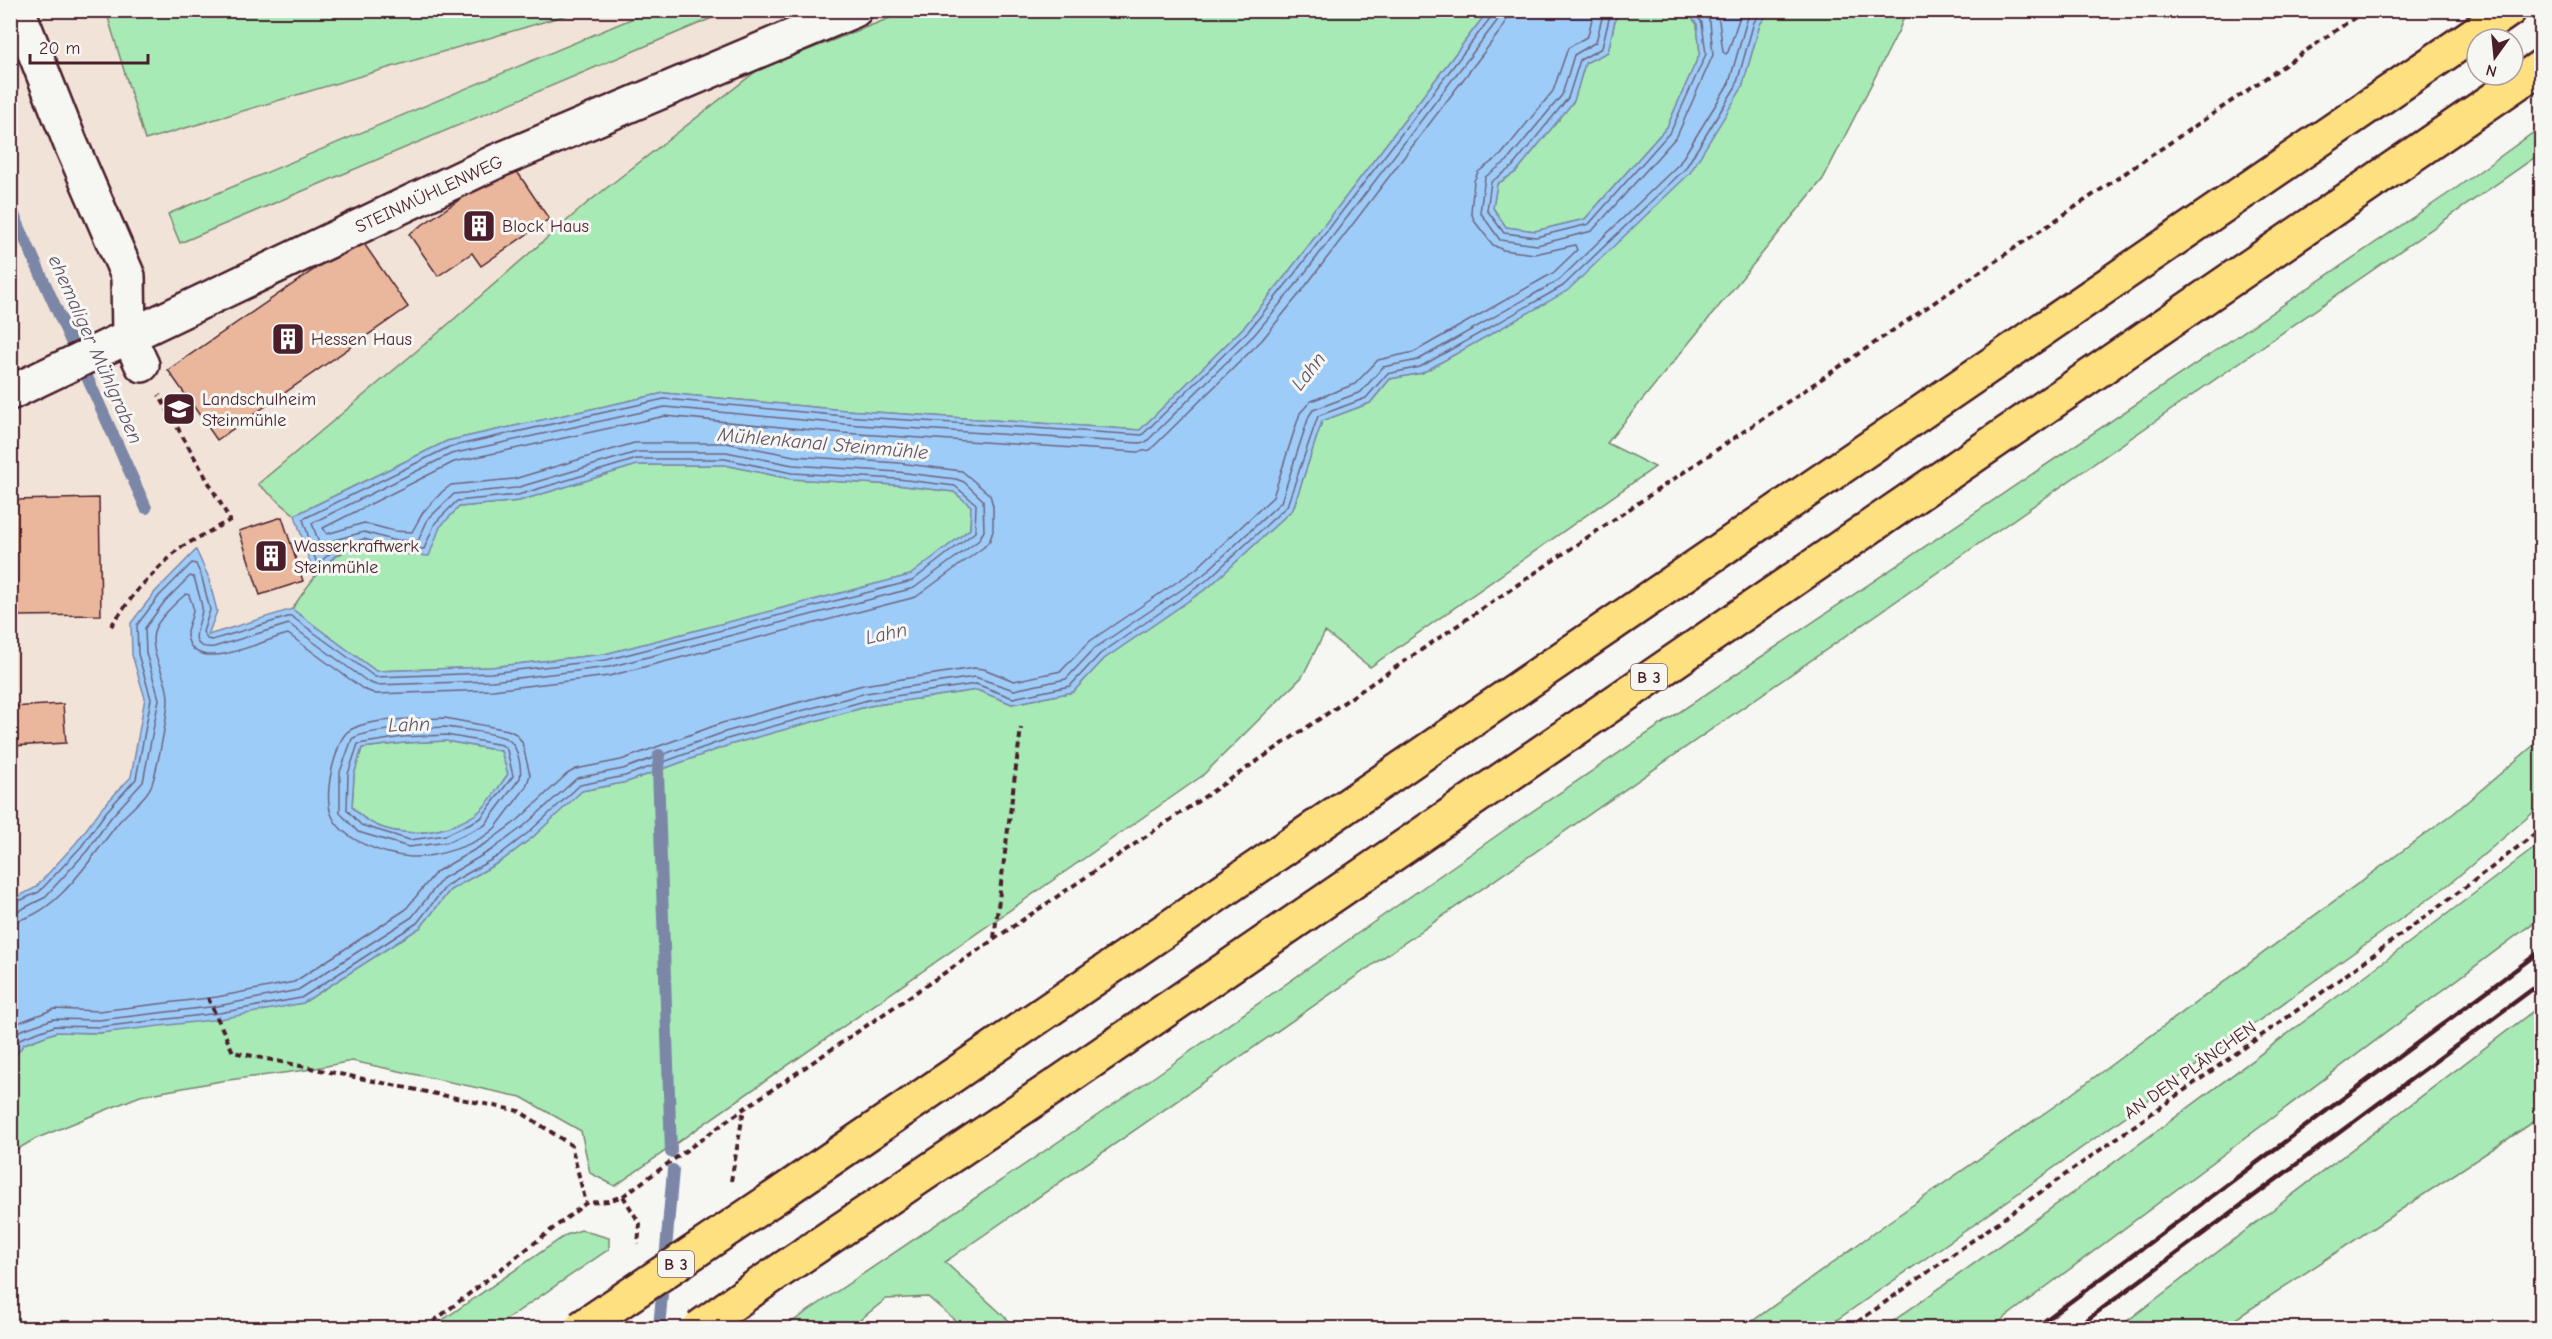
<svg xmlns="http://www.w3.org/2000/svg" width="2552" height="1339" font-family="'Comic Neue',sans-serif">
<rect width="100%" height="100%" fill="#f6f6f2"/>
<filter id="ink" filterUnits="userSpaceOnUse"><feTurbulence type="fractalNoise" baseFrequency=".0167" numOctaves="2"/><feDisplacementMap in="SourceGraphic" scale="12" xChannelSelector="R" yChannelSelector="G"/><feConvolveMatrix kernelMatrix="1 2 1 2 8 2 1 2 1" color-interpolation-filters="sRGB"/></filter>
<g filter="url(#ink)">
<path fill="#f2e3d8" d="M11 11H908L759 70 586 204 438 333 259 484 295 515 314 576 292 609 208 635 196 550 155 592 132 655 145 698 131 777 102 808 76 843 35 888 11 900Z"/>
<path fill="#a7eab5" stroke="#788470" stroke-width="1.5" d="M106 11V10L580 11 145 140Z
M650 11H717L719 15 180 243 168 214Z
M908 11H1488L1283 279 1245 326 1140 430 845 410 664 393 447 441 295 515 258 484 438 333 586 204 759 69Z
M1651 11H1686L1697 24 1700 53 1667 127 1585 219 1535 231 1506 227 1493 208 1497 184 1516 172 1574 101 1585 63 1608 52 1616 16Z
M1770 11H1906L1899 30 1823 179 1607 443 1655 467 1370 667 1325 632 1302 677 1202 776 615 1186 590 1173 581 1131 521 1097 352 1061 306 1070 221 1081 140 1096 35 1139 11 1153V1061L24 1044 56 1032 100 1033 303 1003 421 927 450 890 501 861 533 837 581 791 627 782 729 745 869 706 977 690 1012 704 1073 692 1104 659 1210 586 1293 509 1322 421 1370 403 1390 379 1422 373 1566 291 1742 88 1760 24Z
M2541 127V153L945 1262 1017 1328H964L928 1297 886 1299 850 1328H783L1154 1077 1506 829 2455 189Z
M637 465H725L791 479 897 485 954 492 971 506 970 529 911 575 605 654 491 667 376 671 292 609C310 583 329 550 363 546 371 545 382 551 390 553L439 527 459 507 519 501Z
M2541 739V806L2448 885 1978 1222 1825 1328H1743L1890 1221 2066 1098 2454 813Z
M446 741 501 751 508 774C499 786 489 806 476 814 440 838 382 842 352 807L354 775 362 748 404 743Z
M2541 843V917L1991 1328H1883C2106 1172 2324 1007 2541 843Z
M2541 1005V1117L2222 1328H2118Z
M581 1230 609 1238V1249L494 1328H431L566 1235Z"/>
<path fill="#9eccf9" stroke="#7c87a7" stroke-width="1.5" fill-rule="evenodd" d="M1488 11H1651L1616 16 1608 52 1585 63 1574 101 1516 172 1497 184 1493 208 1506 227 1535 231 1585 219 1667 127 1700 53 1697 24 1686 11H1770L1760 24 1742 88 1690 173 1567 291 1422 373 1390 379 1370 403 1322 421 1293 509 1210 586 1104 659 1073 692 1012 704 977 690 869 706 729 745 627 782 582 791 533 837 501 861 450 890 421 927 303 1003 220 1019 100 1033 56 1032 24 1044 11 1061V900L35 888 76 843 102 808 131 777 145 698 132 655 131 623 155 592 196 550 208 576 217 611 208 635 292 609 376 671 491 667 605 654 910 575 970 529 971 506 954 492 897 485 791 479 725 465H637L519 501 459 507 440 527 429 556 390 553 365 545 338 553 314 576 295 515 447 441 664 393 845 410 1140 430 1245 326 1283 279ZM446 741 501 751 508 774C499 786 488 806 476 814 440 838 382 842 352 807L354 775 362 748 404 743Z"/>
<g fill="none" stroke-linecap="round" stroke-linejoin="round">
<path stroke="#6c647d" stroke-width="1.5" d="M1604 10 1596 42 1574 55 1562 95 1507 161 1485 177 1480 212 1500 240 1537 245 1592 231 1677 136 1713 55 1710 22 1703 10
M1614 10 1610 15 1602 48 1580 60 1568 98 1512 167 1491 182 1487 210 1504 233 1536 237 1589 224 1671 131 1706 54 1702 23 1693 10
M1714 10 1719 21 1723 52 1726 54 1728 52 1742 10
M445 718 508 730 516 734 522 742 530 775 526 787 496 827C478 845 435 858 411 857 385 855 343 841 332 816 325 801 330 773 335 758 339 746 341 733 354 728 375 718 420 719 445 718Z
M445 727C458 729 502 733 510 741 518 748 522 768 520 778L485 825 448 842 409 847 358 832 340 813V772L352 739C368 728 424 728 445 727Z
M446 735 502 745 507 750 513 776 481 818 446 835 410 840 361 825 347 810 348 774 358 744 403 737Z
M10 905 39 892 81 847 106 812 136 779 151 699 138 654 137 625 159 596 192 563 196 564 202 578 210 610 203 632 207 639 212 640 291 616 375 677 491 673 606 660 912 581 975 532 976 504 955 486 898 479 792 473 725 459H637L518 495 457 501 435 523 424 549 391 547 364 539 336 548 319 563 316 561 303 519 449 447 664 399 844 416 1142 435 1249 330 1288 282 1491 17 1492 10
M10 912 18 911 44 898 87 851 112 816 143 782 159 699 146 653 145 628 165 601 190 576 193 577 195 580C197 589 201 599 202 608 203 621 182 650 214 647L289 624 368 682 376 685 492 681 609 667 914 588 978 541 984 531 983 500 964 482 956 479 898 472 793 465 726 452H637L516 488 454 494 428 519 418 541 392 540 364 532 334 540 321 549 312 523 451 454 665 407 844 424 1139 443 1146 442 1255 334 1294 287 1497 21 1500 10
M10 921C55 920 94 853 119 822 129 810 146 799 152 784 157 770 168 714 168 699 168 676 149 655 154 632 156 621 177 601 186 594L189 595C190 599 193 604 193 609 193 620 184 628 188 640 199 675 264 639 288 634L363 689 376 694 493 690 609 676 916 597 984 547 990 540 993 531V506L990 495 962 471 899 463 794 456 726 443H634L514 479 451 485 443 491 423 512 412 532 394 531 364 523 327 534 323 528 454 462 665 416 843 433 1138 452 1150 450 1262 340 1301 292 1504 26 1509 10
M10 1026 54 1009 99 1011 217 997 294 982 405 910 436 872 488 842 518 820 567 774 576 769 621 760 722 723 863 685 974 668 984 669 1014 681 1061 671 1090 641 1196 569 1273 497 1300 413 1311 401 1355 384 1378 360 1414 352 1553 273 1577 250 1575 245 1535 254 1503 250 1493 245 1475 222 1471 212 1474 181 1478 172 1501 155 1553 91 1568 48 1588 36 1594 10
M10 1039 19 1031 53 1019 99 1020 218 1006 298 990 412 917 442 879 493 849 524 826 577 778 623 769 725 732 866 693 975 677 1014 690 1066 679 1095 648 1202 576 1281 502 1309 416 1313 410 1361 392 1383 367 1418 360 1559 280 1679 164 1729 83 1747 20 1753 10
M10 1051 22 1038 55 1026 100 1027 219 1013 301 998 417 923 447 885 498 856 529 832 580 785 625 776 727 739 868 700 976 684 1013 698 1070 686 1100 654 1206 581 1287 506 1318 416 1366 398 1387 374 1420 367 1563 286 1685 169 1736 86 1754 22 1763 10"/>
<path stroke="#7c87a7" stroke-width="12" d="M10 206 146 508
M659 755 658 770 671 1152
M659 1328 673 1170"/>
</g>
<path fill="#eab79d" stroke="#4a1f2b" stroke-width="1.5" d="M512 164 549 219 481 266 472 253 438 276 409 234Z
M360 238 408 307 217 440 168 370Z
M99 498 101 615 16 616 14 500Z
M282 517 303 581 260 595 239 531Z
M63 704 66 743 12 746 13 759H10V707Z"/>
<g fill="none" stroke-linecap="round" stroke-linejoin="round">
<g stroke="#4a1f2b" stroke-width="38">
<path id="minor" d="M18 10 70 142 128 276 129 337 142 365
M10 393 497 161 855 10"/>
</g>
<g stroke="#4a1f2b" stroke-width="38">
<path id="trunk" d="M771 1200 2509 10
M756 1287 1061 1082 2542 66"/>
</g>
<path stroke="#4a1f2b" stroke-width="4" stroke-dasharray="6 4.5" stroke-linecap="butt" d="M111 626 138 589 178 549 230 520 159 395
M994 938 1021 728
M208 998 233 1052 519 1111 571 1145 586 1203
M731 1181 744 1109
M623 1196 640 1224 638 1244
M425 1328 586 1203 608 1201 623 1196 745 1108 2366 10
M1849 1328 2313 999 2486 872 2542 828"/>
<use href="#minor" stroke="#f6f6f2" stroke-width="33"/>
<use href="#trunk" stroke="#fde080" stroke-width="33"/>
<path stroke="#4a1f2b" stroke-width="4.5" d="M2035 1328 2542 950
M2076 1328 2542 982"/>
<g stroke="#4a1f2b" stroke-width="38" stroke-linecap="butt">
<path id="trunk-bridge" d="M581 1328 771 1200
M699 1328 756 1287"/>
</g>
<use href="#trunk-bridge" stroke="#fde080" stroke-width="33"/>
</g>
</g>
<defs>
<g id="building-square" transform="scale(1.725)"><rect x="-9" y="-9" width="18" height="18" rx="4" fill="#4a1f2b" stroke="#f6f6f2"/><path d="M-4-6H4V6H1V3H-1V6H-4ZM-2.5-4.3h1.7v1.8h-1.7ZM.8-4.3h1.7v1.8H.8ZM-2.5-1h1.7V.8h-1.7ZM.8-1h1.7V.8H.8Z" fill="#fff"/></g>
<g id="school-square" transform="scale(1.725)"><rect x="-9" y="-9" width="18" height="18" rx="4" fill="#4a1f2b" stroke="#f6f6f2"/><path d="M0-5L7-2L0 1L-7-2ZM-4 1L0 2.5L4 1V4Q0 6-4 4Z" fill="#fff"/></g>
</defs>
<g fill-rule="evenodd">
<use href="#building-square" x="479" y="226"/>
<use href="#building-square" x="288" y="339"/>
<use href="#school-square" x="179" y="409"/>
<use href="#building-square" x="271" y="556"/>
</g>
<g text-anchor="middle" stroke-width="6" stroke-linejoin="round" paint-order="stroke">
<g fill="#f6f6f2" stroke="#7e6067" stroke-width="1.5">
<rect x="1631" y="664" width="36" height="26" rx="4.5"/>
<rect x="658" y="1251" width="36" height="26" rx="4.5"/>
</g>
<g font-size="16" font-weight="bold" fill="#4a1f2b">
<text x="1649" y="683">B 3</text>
<text x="676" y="1270">B 3</text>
</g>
<g font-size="18" fill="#4a1f2b" stroke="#f6f6f2">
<text transform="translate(429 194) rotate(-25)" y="6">STEINMÜHLENWEG</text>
<text transform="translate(2190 1070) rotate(-35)" y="6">AN DEN PLÄNCHEN</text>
</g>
<g font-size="18" fill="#4a1f2b" stroke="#f6f6f2" text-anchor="start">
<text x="502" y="232">Block Haus</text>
<text x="311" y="345">Hessen Haus</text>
<text x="202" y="405">Landschulheim<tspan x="202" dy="21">Steinmühle</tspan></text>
<text x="294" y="552">Wasserkraftwerk<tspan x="294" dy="21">Steinmühle</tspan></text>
</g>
<g font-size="20" font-style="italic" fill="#635369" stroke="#f6f6f2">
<text transform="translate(96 349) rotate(66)" y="7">ehemaliger Mühlgraben</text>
<text transform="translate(1308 371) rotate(-52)" y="7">Lahn</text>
<text transform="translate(823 443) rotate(5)" y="7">Mühlenkanal Steinmühle</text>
<text transform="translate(886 633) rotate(-12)" y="7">Lahn</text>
<text transform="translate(409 724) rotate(-2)" y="7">Lahn</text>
</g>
</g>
<rect width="2552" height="1339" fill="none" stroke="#f6f6f2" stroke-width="36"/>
<rect x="18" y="18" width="2516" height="1303" fill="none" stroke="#4a1f2b" stroke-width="2" filter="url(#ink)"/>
<g transform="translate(2495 57) rotate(195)"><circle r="28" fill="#f6f6f2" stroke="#b1a0a2" stroke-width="1.5"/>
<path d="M0-4.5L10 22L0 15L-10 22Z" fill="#4a1f2b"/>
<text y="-9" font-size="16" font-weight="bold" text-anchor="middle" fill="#4a1f2b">N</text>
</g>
<path d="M30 54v9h118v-9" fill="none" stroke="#4a1f2b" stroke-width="3"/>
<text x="39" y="54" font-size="18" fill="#4a1f2b" stroke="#f6f6f2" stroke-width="4.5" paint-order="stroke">20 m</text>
</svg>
